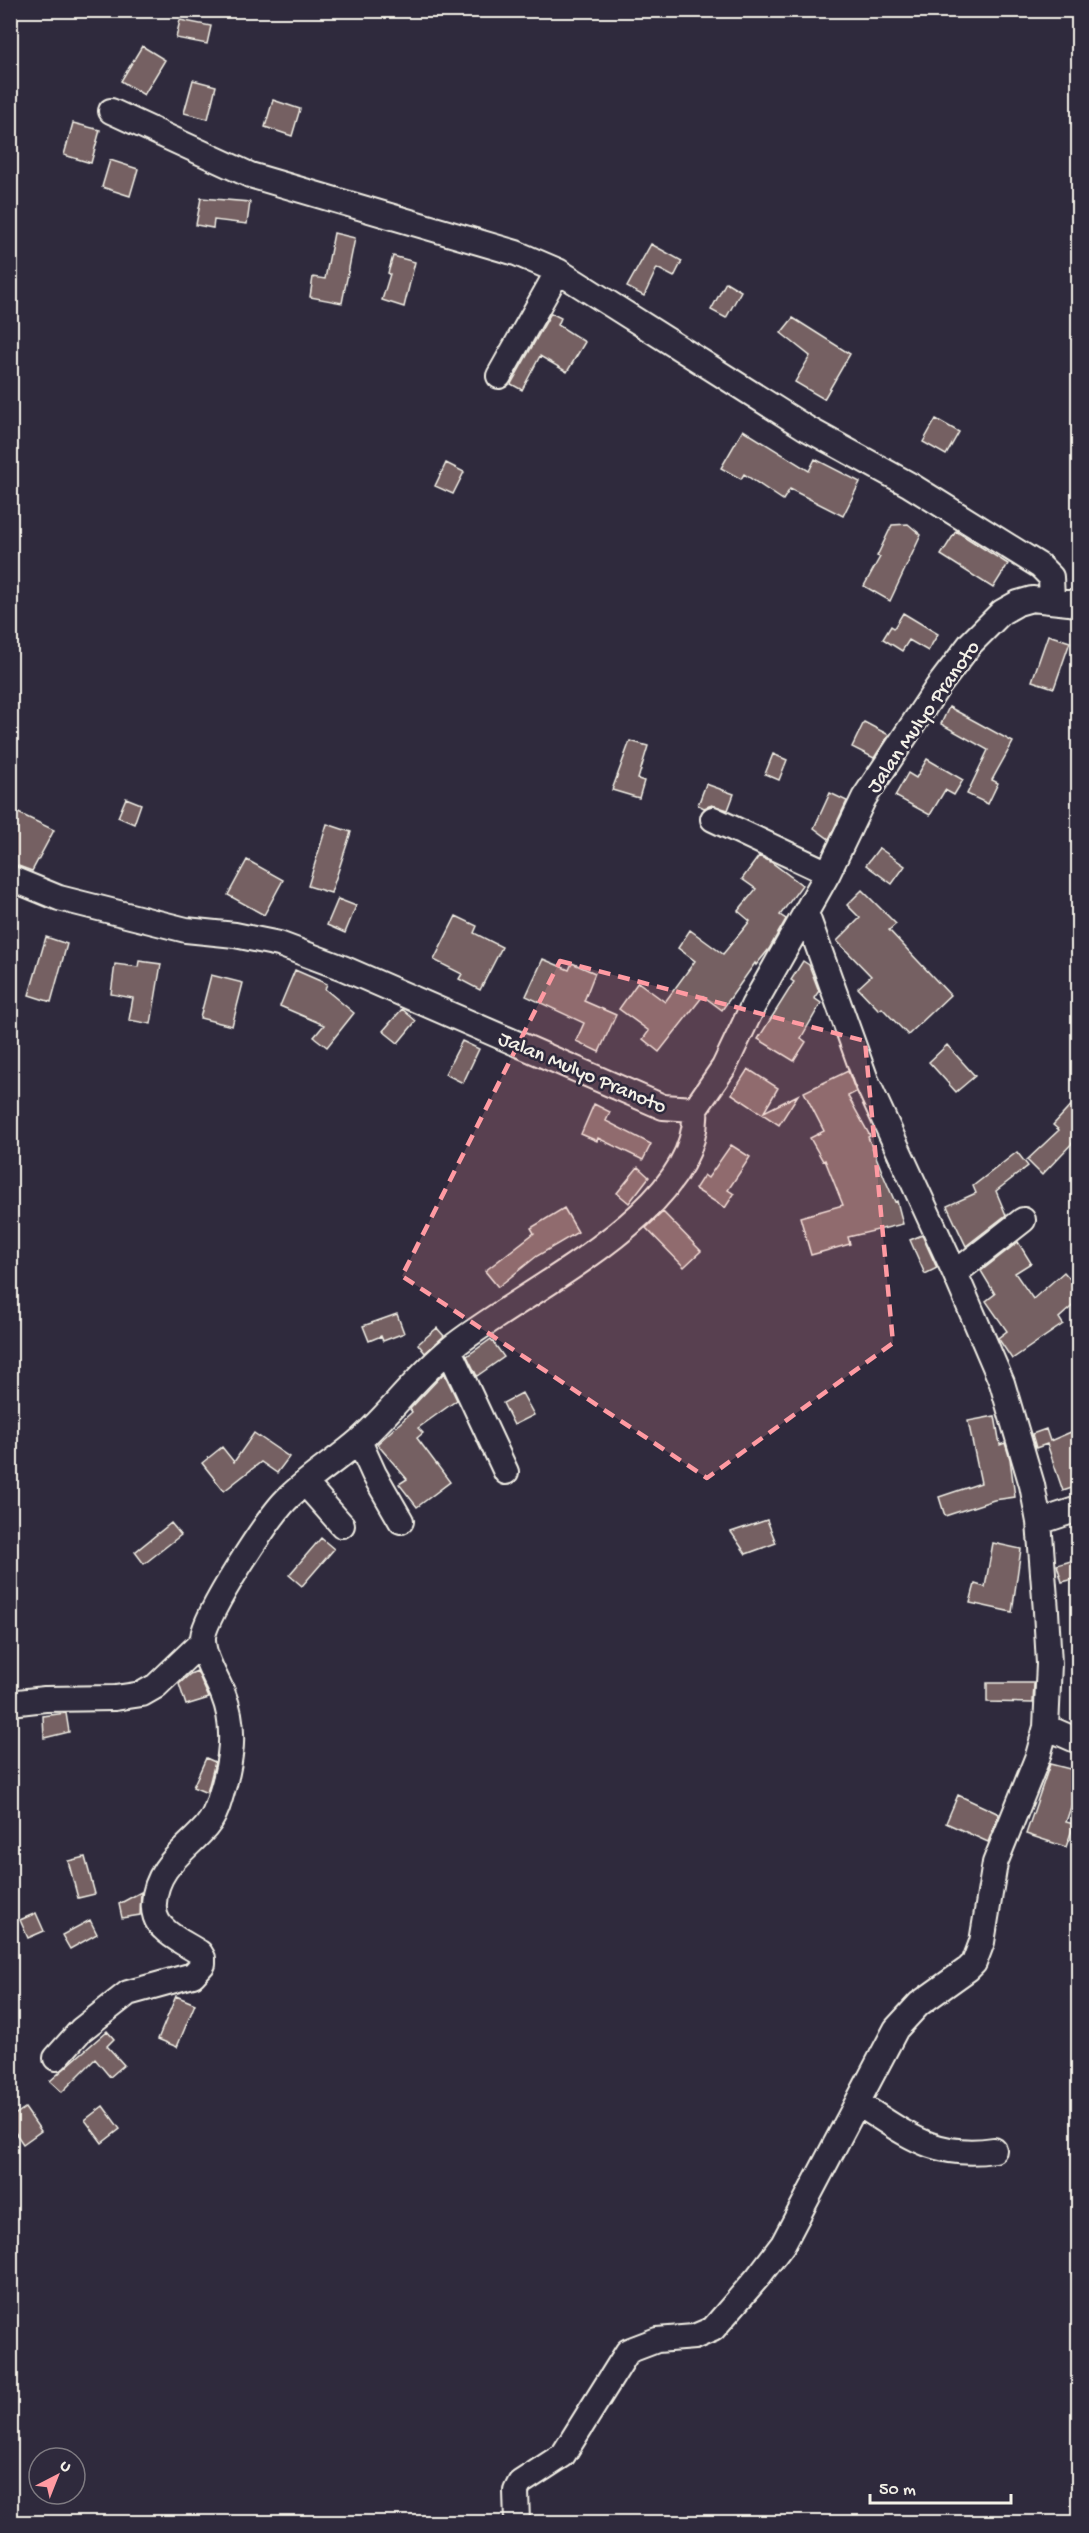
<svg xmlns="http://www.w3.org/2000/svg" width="1089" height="2533" font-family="'Gochi Hand',sans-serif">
<rect width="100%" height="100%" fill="#2f2a3d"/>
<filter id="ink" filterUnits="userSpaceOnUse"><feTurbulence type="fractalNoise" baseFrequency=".0167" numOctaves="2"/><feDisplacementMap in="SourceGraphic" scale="12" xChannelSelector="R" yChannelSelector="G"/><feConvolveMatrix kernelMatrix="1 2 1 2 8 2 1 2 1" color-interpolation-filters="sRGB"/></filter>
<g filter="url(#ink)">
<path fill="#756162" stroke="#f4f1e8" stroke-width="1.5" d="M180 20 211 26 207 44 176 38Z
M142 46 165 60 144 95 121 81Z
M193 80 216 86 208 119 184 113Z
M273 100 300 109 292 136 265 127Z
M73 123 100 130 91 163 64 155Z
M110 160 138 169 130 196 102 187Z
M201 198 250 202 247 224 214 220 213 228 196 225Z
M334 233 355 238 342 303 310 297 313 277 325 279Z
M651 244 682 261 674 277 657 268 644 296 627 287Z
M393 256 415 262 404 307 382 300 390 274 388 273Z
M726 282 741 291 726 318 711 310Z
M551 313 561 318 558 325 585 342 567 372 540 356 522 390 511 384Z
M793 318 850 354 824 399 795 382 810 356 781 333Z
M936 419 959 432 946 455 923 442Z
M743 430 809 471 815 459 860 482 843 516 790 489 783 500 744 474 741 479 721 468Z
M446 463 464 472 453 494 435 486Z
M908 524 921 535 890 601 864 586 880 557 877 556 892 525Z
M956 531 1008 564 993 588 941 555Z
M903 613 938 634 928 651 909 640 902 651 883 639 891 626 894 628Z
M1048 635 1070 642 1054 688 1032 681Z
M949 707 1013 742 992 780 998 783 988 804 967 794 988 750 941 724Z
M864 722 889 735 874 758 852 747Z
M630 741 648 746 638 779 644 781 639 798 612 790Z
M773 754 787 760 779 780 765 774Z
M927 759 963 780 954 795 945 790 930 815 895 796 908 773 916 778Z
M706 784 734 794 728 810 712 805 704 808 698 805Z
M830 793 847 801 829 839 814 828Z
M126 798 141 804 134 824 118 817Z
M10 809 54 830 32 871 10 863Z
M327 824 351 832 331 893 308 886Z
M879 848 905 866 892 884 866 865Z
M759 856 771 862 802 885 780 915 786 919 769 949 756 965 755 963 722 1010 703 996 659 1052 643 1039 649 1031 619 1009 638 982 665 1002 695 961 678 948 690 930 723 954 750 921 738 911 756 889 742 879Z
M247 860 283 880 264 915 228 895Z
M862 890 896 924 889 930 950 995 908 1035 882 1008 879 1010 858 988 871 976 837 941 860 918 847 905Z
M338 899 356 906 345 933 327 925Z
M456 916 477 926 474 933 502 947 480 990 459 979 462 974 434 960Z
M46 937 67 944 51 1002 29 995Z
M543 959 569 970 572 963 595 973 584 1001 616 1015 599 1052 576 1041 584 1023 526 996Z
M139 961 161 964 151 1024 129 1020 133 998 111 994 115 964 138 967Z
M803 961 809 965 819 991 814 998 821 1003 801 1038 806 1042 794 1061 758 1039 794 982 791 980Z
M295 970 327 984 325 989 354 1013 327 1047 314 1037 324 1025 280 1006Z
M211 975 243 983 232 1026 200 1018Z
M402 1009 416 1021 398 1043 383 1031Z
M462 1041 479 1049 463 1083 445 1074Z
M947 1045 975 1076 956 1092 929 1062Z
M748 1069 778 1088 764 1112 798 1095 779 1125 732 1094Z
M848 1071 856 1092 848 1096 870 1136 868 1137 885 1179 895 1202 897 1201 903 1224 848 1237 850 1244 811 1255 800 1217 843 1205 825 1160 823 1161 810 1138 824 1131 804 1092Z
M1078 1098V1137L1042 1175 1027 1160 1059 1130 1053 1125Z
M594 1104 610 1112 606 1121 651 1144 643 1160 598 1138 597 1141 581 1134Z
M731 1145 750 1157 728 1190 734 1194 725 1208 695 1189 704 1175 708 1178Z
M1017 1152 1028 1166 996 1191 1006 1215 966 1246 947 1206 976 1193 973 1186Z
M638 1167 649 1177 629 1203 617 1193Z
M564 1208 578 1232 537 1256 498 1287 485 1271 534 1233 531 1228Z
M663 1212 701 1251 684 1267 646 1228Z
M922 1235 937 1268 925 1274 910 1240Z
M1018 1242 1031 1263 1015 1273 1033 1299 1064 1272 1078 1288V1301L1059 1318 1063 1324 1012 1359 998 1338 1007 1331 986 1301 995 1294 981 1271Z
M397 1314 404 1333 383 1341 381 1336 369 1341 363 1326Z
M437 1328 444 1336 425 1353 418 1344Z
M491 1339 504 1357 477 1376 467 1356Z
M444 1373 457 1400 418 1428 423 1433 417 1438 450 1482 417 1507 399 1484 407 1479 377 1444 412 1412 410 1409Z
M522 1393 534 1415 514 1425 503 1403Z
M995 1416 1000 1445 1005 1443 1010 1459 1015 1497 994 1500 945 1516 939 1497 981 1483 968 1421Z
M1046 1429 1050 1441 1078 1429V1486L1063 1491 1047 1444 1036 1448 1032 1434Z
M254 1433 289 1457 277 1473 261 1462 224 1491 202 1463 222 1447 234 1462Z
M767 1520 776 1543 746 1554 731 1532Z
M171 1523 181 1535 144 1564 135 1552Z
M321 1538 334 1549 302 1586 289 1575Z
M993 1543 1021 1549 1012 1612 970 1603 975 1584 985 1587Z
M1078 1559V1578L1062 1582 1057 1565Z
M197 1671 209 1698 186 1705 179 1684 190 1674Z
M987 1683H1034L1033 1703 987 1702Z
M66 1713 69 1732 44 1738 43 1716Z
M206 1758 215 1762 207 1793 193 1787Z
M1050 1764 1078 1771V1786L1066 1822 1074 1824 1066 1847 1026 1834Z
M958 1795 999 1814 988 1842 946 1823Z
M85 1857 95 1894 78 1898 68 1861Z
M141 1892 140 1915 122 1918 119 1904Z
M36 1913 44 1931 28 1938 20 1920Z
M90 1920 97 1934 70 1949 62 1935Z
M176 1996 195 2004 177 2047 158 2039Z
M107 2031 114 2039 107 2046 124 2065 110 2077 95 2059 62 2092 50 2081Z
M103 2106 120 2129 102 2143 85 2120Z
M25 2108 41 2131 23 2144 10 2125V2118Z"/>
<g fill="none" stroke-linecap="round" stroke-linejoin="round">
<g stroke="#f4f1e8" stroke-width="28">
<path id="minor" d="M111 111 250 175 516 253 558 271 806 428 910 485 1040 566 1051 577 1052 600
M499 376 558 271
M713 819 828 873
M10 878 59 898 186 930 235 935 279 944 343 968 663 1107 695 1109 724 1067 753 1006 828 873 864 798 937 688 971 643 1002 612 1018 603 1032 599 1078 604
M955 1273 1023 1220
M449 1350 506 1472
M359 1441 374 1474 401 1521
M305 1483 342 1525
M1039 1522 1078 1509
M10 1703 45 1699 115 1698 142 1694 156 1686 203 1641
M1046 1727 1078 1741
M56 2058 81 2030 128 1993 193 1975 203 1964V1958L200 1953C188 1945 172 1938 163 1928 156 1922 153 1911 154 1903 156 1867 184 1852 206 1827 213 1819 217 1809 220 1798 231 1764 237 1728 223 1694 216 1677 202 1656 203 1637 205 1614 268 1518 286 1500 309 1477 336 1461 360 1440 392 1411 417 1376 450 1349 519 1292 703 1212 695 1109
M857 2103C906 2133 932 2159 994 2150
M517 2522 516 2491 520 2483 563 2455 628 2351 657 2340 694 2337 713 2329 758 2277 783 2244 896 2029 919 2004 968 1969 974 1963 982 1942 995 1863 1038 1756 1046 1727 1049 1664 1046 1611 1039 1522 1032 1485 1002 1383 955 1273 866 1080 806 913"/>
</g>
<use href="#minor" stroke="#2f2a3d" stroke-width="24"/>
</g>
</g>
<path fill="#ff9aa2" fill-opacity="0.2" stroke="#ff9aa2" stroke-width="4.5" stroke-dasharray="12 8" stroke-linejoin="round" d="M560 961 865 1041 893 1343 707 1478 402 1276Z"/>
<g text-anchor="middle" stroke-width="5" stroke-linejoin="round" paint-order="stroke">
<g font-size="21" fill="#f4f1e8" stroke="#2f2a3d">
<text transform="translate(922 716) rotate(-55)" y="7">Jalan Mulyo Pranoto</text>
<text transform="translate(583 1071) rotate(23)" y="7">Jalan Mulyo Pranoto</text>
</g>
</g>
<rect width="1089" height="2533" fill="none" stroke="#2f2a3d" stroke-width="36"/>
<rect x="18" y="18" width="1053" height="2497" fill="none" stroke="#f4f1e8" stroke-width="2" filter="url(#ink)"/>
<g transform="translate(57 2476) rotate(42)"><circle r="28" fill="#2f2a3d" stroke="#7e7a81" stroke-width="1.5"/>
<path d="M0-4.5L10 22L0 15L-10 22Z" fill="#ff9aa2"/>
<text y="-9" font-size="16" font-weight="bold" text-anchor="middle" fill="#f4f1e8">U</text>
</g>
<path d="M870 2494v9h141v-9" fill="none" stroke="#f4f1e8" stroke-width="3"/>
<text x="879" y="2494" font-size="18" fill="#f4f1e8" stroke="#2f2a3d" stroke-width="4.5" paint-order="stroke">50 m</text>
</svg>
